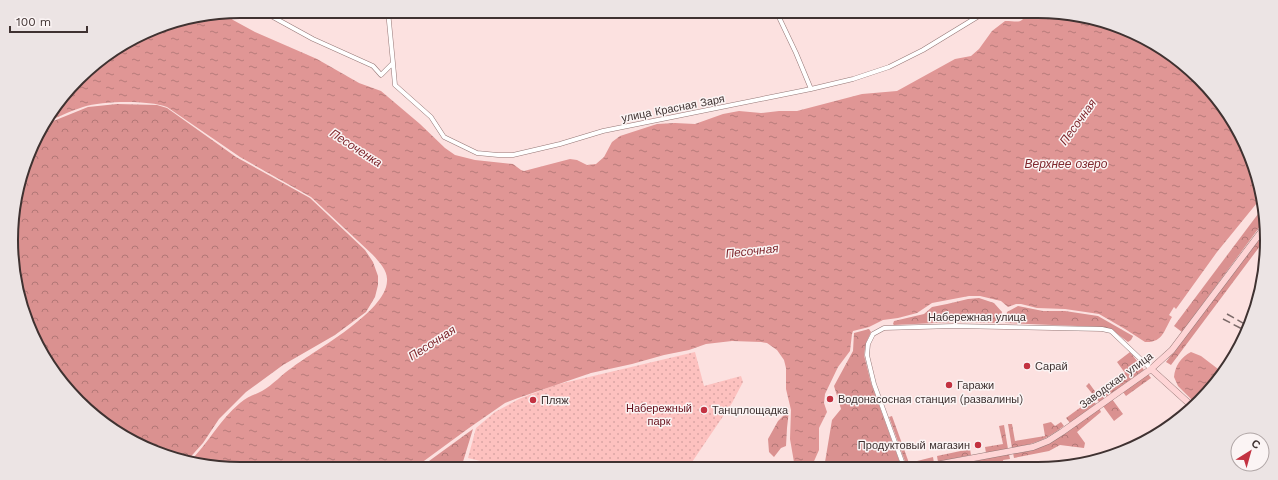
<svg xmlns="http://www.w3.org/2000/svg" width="1278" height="480" font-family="'Work Sans',sans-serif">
<defs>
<pattern id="forest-crowns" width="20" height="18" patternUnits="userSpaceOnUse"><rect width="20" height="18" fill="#da9190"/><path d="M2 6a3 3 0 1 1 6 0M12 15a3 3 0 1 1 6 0" fill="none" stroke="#b27776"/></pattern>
<pattern id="park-dots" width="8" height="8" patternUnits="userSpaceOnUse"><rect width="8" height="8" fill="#fdc1bf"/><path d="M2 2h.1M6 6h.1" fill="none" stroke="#daa6a5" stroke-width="1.8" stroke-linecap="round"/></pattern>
<pattern id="water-ripples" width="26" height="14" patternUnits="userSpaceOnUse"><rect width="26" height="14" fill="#e09695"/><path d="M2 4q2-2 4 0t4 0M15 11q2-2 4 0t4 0" fill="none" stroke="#b77b7a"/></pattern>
</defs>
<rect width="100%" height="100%" fill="#fce1e0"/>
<path fill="url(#forest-crowns)" d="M117 104 157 105 167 108 236 157 310 198 365 250 373 262 378 276V285L375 297 366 312 335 335 283 365 246 392 219 419 203 443 186 462 181 461 101 422 49 367 15 285 13 210 41 126 88 107Z
M1264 206 1265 210 1264 221 1182 332 1174 326Z
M1264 231 1263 242 1171 365 1166 362Z
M979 298 994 303 1002 312 1000 323 955 322 894 325 893 324 894 321 924 314 932 307 947 304 968 299Z
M1018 306 1043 311H1065L1098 316 1133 336 1131 340 1128 342 1112 330 1102 327 1005 323 1007 312Z
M869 329 871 332 866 343 864 355 871 383 900 463 877 467 824 468 832 420 841 409 834 386 853 351 854 333Z
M1130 352 1144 370 1099 402 1086 386 1089 383 1097 394 1125 373 1117 362Z
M1148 374 1151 378 1126 396 1123 392Z
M1092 399 1096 404 1070 423 1066 418Z
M1112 399 1123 414 1114 421 1103 406Z
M1099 408 1101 412 1077 432 1085 443 1084 448 1060 445 1049 451 1014 458 1013 453 1033 449Z
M789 410 787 428 786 446 781 448 774 457 769 452 768 439 778 421Z
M892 416 909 463 933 457 934 463 907 467 889 417Z
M1051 422 1055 426 1061 422 1064 426C1045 440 1035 444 1012 448L1008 424H1012L1015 441 1045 436 1043 424Z
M1004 425 1008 449 986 453 985 447 1003 444 999 426Z
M473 429 462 465 475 468 418 469Z
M970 449 971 455 938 462 937 456Z
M1009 454 1010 459 1003 460 1004 467H975L974 461Z"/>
<path fill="url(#park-dots)" d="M695 352 704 386 741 376 743 382 732 403 688 468H509L468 458 476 428 495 412 519 399 555 385Z"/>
<path fill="url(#water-ripples)" d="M1029 11 1097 19 1178 58 1236 126 1261 198 1217 252 1176 309 1174 307 1169 315 1172 317C1164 330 1163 343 1145 342L1125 329 1099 314 1065 309 1037 308 1021 304H1016L1008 307 1001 301 980 296H969L932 303 917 313 898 318 883 320 869 327 853 331 852 334 850 351 838 367 825 394 824 403 827 412 819 428V450L811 468H795L790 439 791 410 786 389V368L784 360 777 350 767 343 761 342 732 341 706 344 689 350 664 355 632 364 591 373 518 398 505 403 469 428 413 469H240L189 462C208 444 220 419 240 403 247 397 254 395 262 391 273 385 282 374 293 367 315 350 386 312 387 281 388 271 380 263 373 255L311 197 240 157 167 107C147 100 103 101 83 107 70 111 56 118 43 124L89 68 166 23 225 13 233 20 255 32 317 59 359 83 381 91 420 124 445 148 455 155 475 160 513 164 521 170 524 171 570 159 577 160 587 165 596 164 604 157 612 142 620 136 657 124 675 123 695 124 723 114 739 111 761 113 779 111H797L862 94 897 91 955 59 971 56 979 49 992 31 1005 21C1019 21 1021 25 1029 11Z
M1191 352 1201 356 1222 372 1196 404 1178 386 1174 377C1175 366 1181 357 1191 352Z"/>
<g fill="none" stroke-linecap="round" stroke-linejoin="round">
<g stroke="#947675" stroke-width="5">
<path id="street" d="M262 11 313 39 373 66 381 75 393 63 388 11
M776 11 796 53 811 89
M393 63 395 85 431 117 444 137 477 153 498 155H513L560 144 603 131 811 89 853 79 889 67 923 50 987 11
M904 467 874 384 867 355 868 344 873 334 884 328 954 326 1102 329 1111 331 1151 369
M501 468 502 467 507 468"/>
</g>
<g stroke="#947675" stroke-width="7">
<path id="secondary" d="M1151 369 1193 407
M925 467 1033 447 1048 441 1062 432 1151 369 1172 350 1264 228"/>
</g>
<use href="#street" stroke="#fff" stroke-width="4"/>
<use href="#secondary" stroke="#fed5d6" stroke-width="6"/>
<path stroke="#7b6a69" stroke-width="1.5" stroke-dasharray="8 4" stroke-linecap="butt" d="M1227 314 1248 326
M1223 319 1246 331"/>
</g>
<g fill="#c33241" stroke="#fbf4f4" stroke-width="1.5">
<circle cx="1027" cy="366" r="4"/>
<circle cx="949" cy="385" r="4"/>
<circle cx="830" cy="399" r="4"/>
<circle cx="533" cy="400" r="4"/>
<circle cx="704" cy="410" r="4"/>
<circle cx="978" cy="445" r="4"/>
</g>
<g text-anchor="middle" stroke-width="3" stroke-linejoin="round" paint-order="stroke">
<g font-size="11" fill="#3f3231" stroke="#fbf4f4">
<text transform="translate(673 108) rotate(-11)" y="4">улица Красная Заря</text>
<text x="977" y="321">Набережная улица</text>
<text transform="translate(1116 380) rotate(-36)" y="4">Заводская улица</text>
</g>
<g font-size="11" fill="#3f3231" stroke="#fbf4f4" text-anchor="start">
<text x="1035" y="370">Сарай</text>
<text x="957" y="389">Гаражи</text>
<text x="838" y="403">Водонасосная станция (развалины)</text>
<text x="541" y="404">Пляж</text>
<text x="712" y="414">Танцплощадка</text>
<text x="970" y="449" text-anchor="end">Продуктовый магазин</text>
</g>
<g font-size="11" fill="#670f1b" stroke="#fbf4f4">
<text x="659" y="412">Набережный<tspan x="659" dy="13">парк</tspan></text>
</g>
<g font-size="12" font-style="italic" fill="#7f282e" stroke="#fbf4f4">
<text transform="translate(1078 122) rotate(-54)" y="4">Песочная</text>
<text transform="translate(356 148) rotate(33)" y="4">Песоченка</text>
<text x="1066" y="168">Верхнее озеро</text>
<text transform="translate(752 251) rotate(-6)" y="4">Песочная</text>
<text transform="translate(432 343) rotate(-33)" y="4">Песочная</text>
</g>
</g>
<path d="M0 0H1278V480H0ZM240 18H1038A222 222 0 0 1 1260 240V240A222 222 0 0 1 1038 462H240A222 222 0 0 1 18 240V240A222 222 0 0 1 240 18Z" fill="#ece4e4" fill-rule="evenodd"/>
<path fill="none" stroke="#3f3231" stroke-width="2" d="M240 18H1038A222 222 0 0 1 1260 240V240A222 222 0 0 1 1038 462H240A222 222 0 0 1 18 240V240A222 222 0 0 1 240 18Z"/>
<g transform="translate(1250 452) rotate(37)"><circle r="19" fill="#fbf4f4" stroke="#b0a6a6"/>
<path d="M0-3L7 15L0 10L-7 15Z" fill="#c33241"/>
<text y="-6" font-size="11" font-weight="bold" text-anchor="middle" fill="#3f3231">С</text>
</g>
<path d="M10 26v6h77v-6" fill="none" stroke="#3f3231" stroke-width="2"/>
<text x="16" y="26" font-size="12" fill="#3f3231" stroke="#fbf4f4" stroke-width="3" paint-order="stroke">100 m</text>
</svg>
